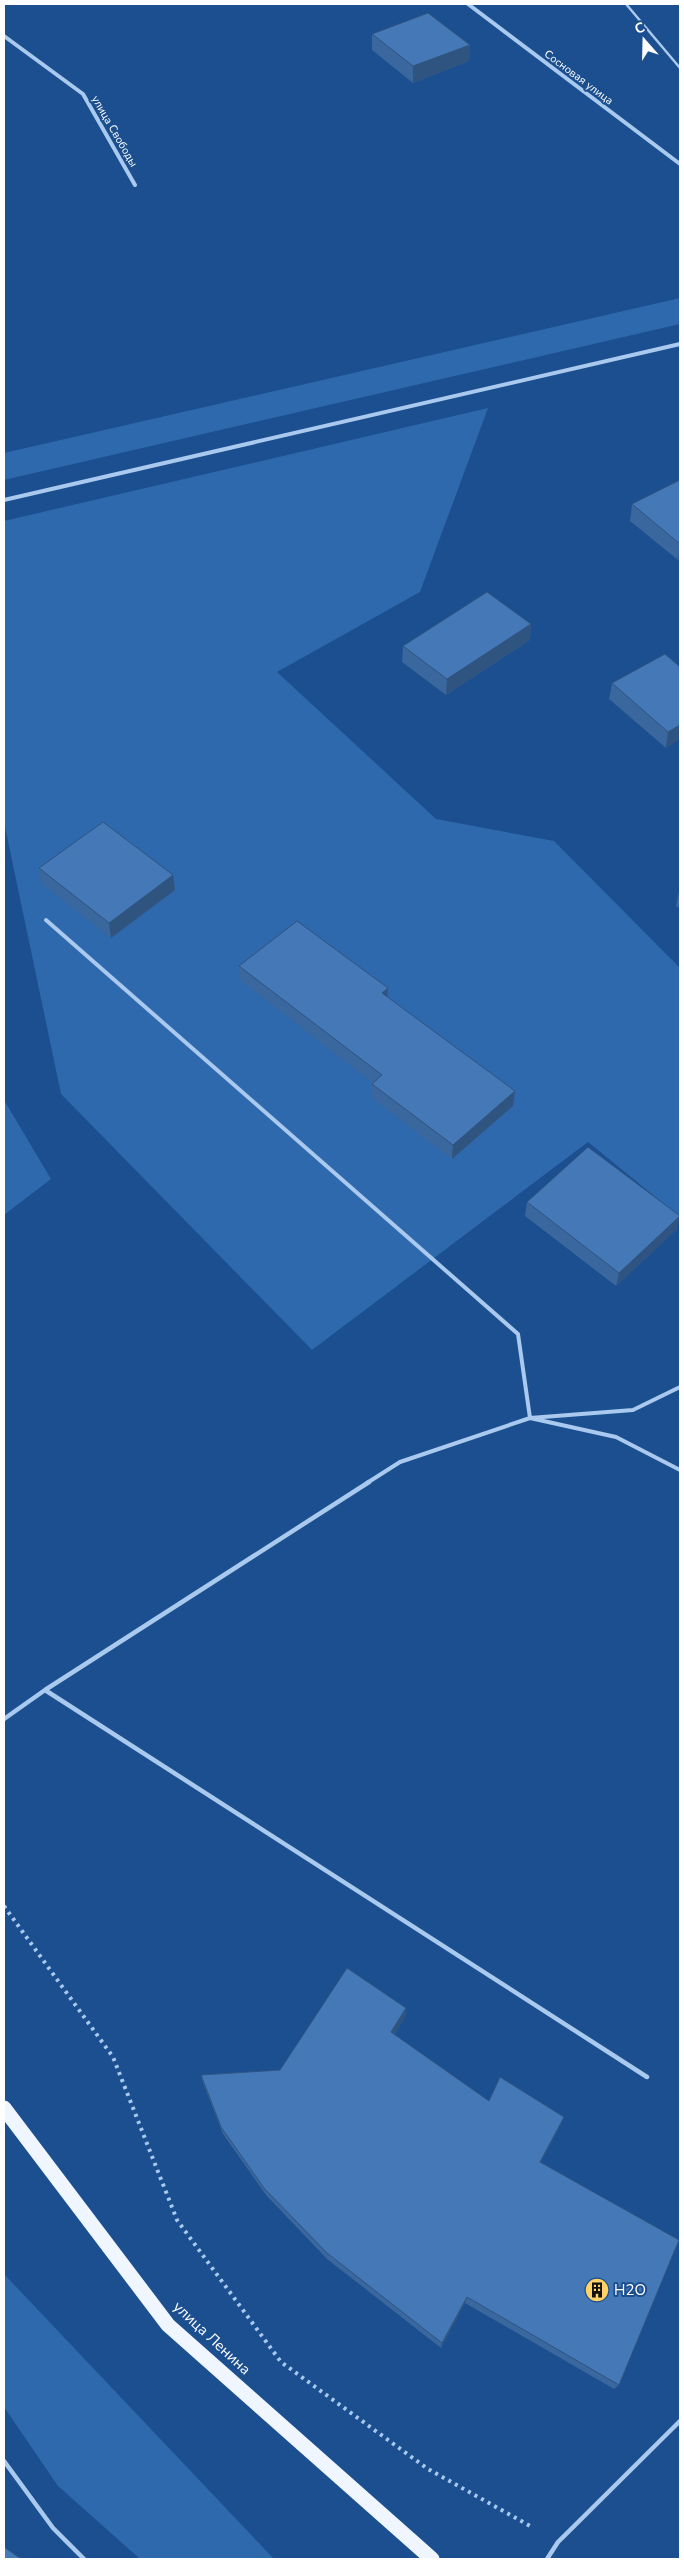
<svg xmlns="http://www.w3.org/2000/svg" width="684" height="2563" font-family="'Nunito Sans',sans-serif">
<rect width="100%" height="100%" fill="#1b4f8f"/>
<path fill="#2e69ad" d="M680 298V324L4 480V453Z
M488 408 420 592 277 672 436 819 554 841 680 968V1217L588 1142 312 1350 61 1094 4 822V521Z
M4 1100 51 1179 4 1215Z
M4 2274 274 2559H140L58 2486 4 2407Z"/>
<g fill="none" stroke-linecap="round" stroke-linejoin="round">
<path stroke="#a9c9ee" stroke-width="4" stroke-dasharray="3 4.5" stroke-linecap="butt" d="M4 1906 113 2057 177 2220 281 2362 428 2469 532 2527"/>
<path stroke="#a9c9ee" stroke-width="2.5" d="M626 4 680 68"/>
<path stroke="#a9c9ee" stroke-width="4" d="M46 920 518 1334 530 1418 616 1437 680 1470
M367 1483 400 1462 530 1418 633 1410 680 1387"/>
<path stroke="#a9c9ee" stroke-width="4.5" d="M45 1690 647 2077
M4 1719 45 1690 369 1482
M4 2461 53 2528 84 2559
M547 2559 558 2542 680 2421"/>
<path stroke="#a9c9ee" stroke-width="4" d="M468 4 680 164
M4 36 83 94 135 185
M4 500 680 344"/>
<path stroke="#f0f6ff" stroke-width="15" d="M4 2108 168 2325 432 2559"/>
</g>
<path fill="#3a679d" d="M372 34 470 45 469 61 413 83 372 50Z
M680 480V559L678 560 630 521 632 504Z
M531 624 530 640 446 695 402 662 403 646Z
M680 667 666 748 609 699 612 683Z
M39 868 175 890 111 938 41 883Z
M680 886V909L676 906Z
M239 966 388 988V997L513 1106 452 1159 372 1098V1084L373 1083 240 980Z
M527 1202 677 1229 616 1286 525 1216Z
M406 2008 405 2017 394 2035 489 2101 564 2117 561 2124 540 2163 619 2385 614 2389 465 2303 441 2348 327 2259 266 2195 223 2134 203 2083 201 2075 280 2070Z"/>
<path fill="#305480" d="M470 45 469 61 413 83V66Z
M680 546V559L678 560Z
M531 624 530 640 446 695 447 679Z
M680 725V739L666 748 668 732Z
M173 875 175 890 111 938 109 923Z
M388 988 387 1003 382 993Z
M515 1091 513 1106 452 1159 453 1145Z
M680 1216 677 1229 616 1286 619 1273Z
M406 2008 405 2017 390 2041 391 2032Z
M564 2117 561 2124 537 2169 540 2162Z
M467 2297 465 2303 441 2348 442 2343Z
M4 2546 22 2559H21L4 2547Z"/>
<path fill="#4478b7" stroke="#305480" d="M428 13 470 45 413 66 372 34Z
M680 480V544L632 504Z
M487 592 531 624 447 679 403 646Z
M665 654 680 667V725L668 732 612 683Z
M103 822 173 875 109 923 39 868Z
M297 921 388 988 382 993 515 1091 453 1145 372 1084 382 1075 239 966Z
M588 1147 680 1216 619 1273 527 1202Z
M347 1968 406 2008 391 2032 489 2101 500 2077 564 2117 540 2162 679 2240 619 2385 467 2297 442 2343 327 2253 264 2188 221 2127 201 2075 280 2070Z
M4 2547 21 2559H4Z"/>
<defs>
<g id="building-disc" transform="scale(1.25)"><circle r="9.5" fill="#ffd166" stroke="#1b4f8f"/><path d="M-4-6H4V6H1V3H-1V6H-4ZM-2.5-4.3h1.7v1.8h-1.7ZM.8-4.3h1.7v1.8H.8ZM-2.5-1h1.7V.8h-1.7ZM.8-1h1.7V.8H.8Z" fill="#111"/></g>
</defs>
<g fill-rule="evenodd">
<use href="#building-disc" x="597" y="2290"/>
</g>
<g text-anchor="middle" stroke-width="4" stroke-linejoin="round" paint-order="stroke">
<g font-size="11" fill="#fff" stroke="#1b4f8f">
<text transform="translate(579 77) rotate(37)" y="4">Сосновая улица</text>
<text transform="translate(115 131) rotate(60)" y="4">улица Свободы</text>
</g>
<g font-size="15" fill="#fff" stroke="#1b4f8f" text-anchor="start">
<text x="614" y="2295">H2O</text>
</g>
<g font-size="15" fill="#fff" stroke="#1b4f8f">
<text transform="translate(212 2338) rotate(43)" y="5">улица Ленина</text>
</g>
</g>
<rect width="684" height="2563" fill="none" stroke="#ffffff" stroke-width="10"/>
<g transform="translate(644 40) rotate(340)" stroke="#1b4f8f" stroke-width="4" paint-order="stroke">
<path d="M0-4L9 19L0 12L-9 19Z" fill="#ffffff"/>
<text y="-8" font-size="14" font-weight="bold" text-anchor="middle" fill="#ffffff">С</text>
</g>
</svg>
